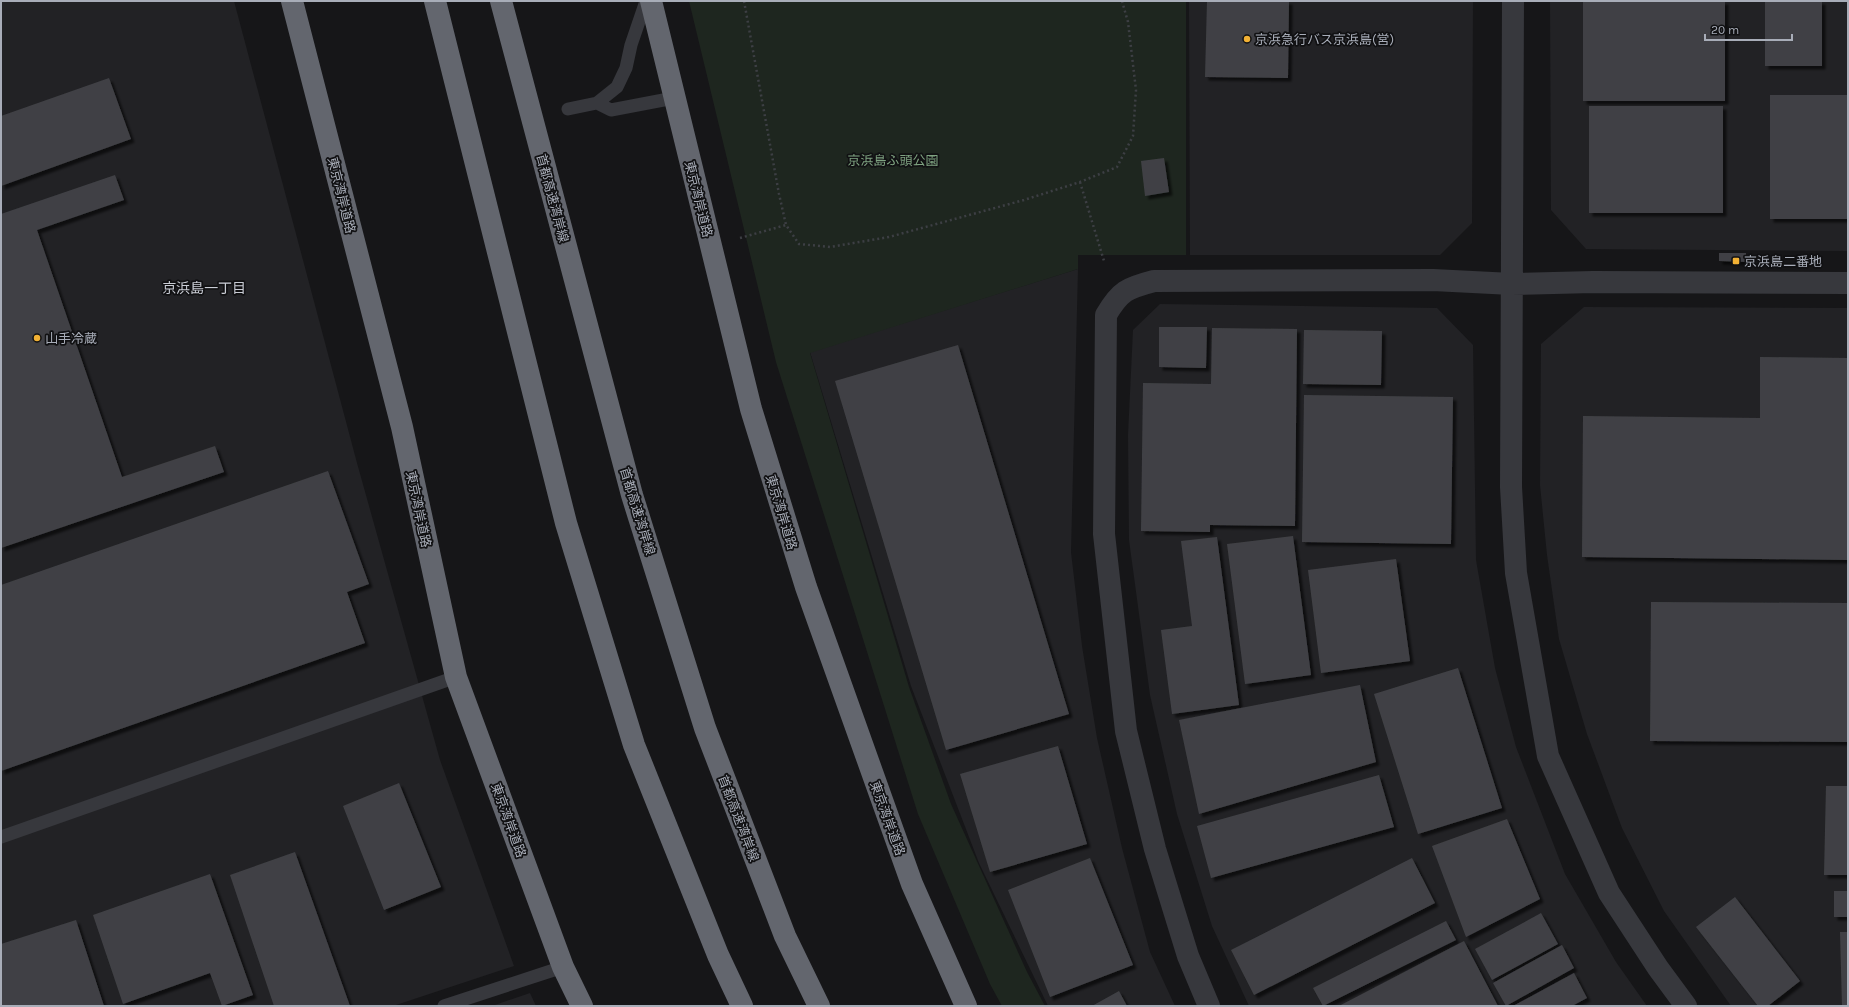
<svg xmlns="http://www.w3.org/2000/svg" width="1849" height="1007" font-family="Karla,'Noto Sans JP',sans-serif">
<defs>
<filter id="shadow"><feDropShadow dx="3.5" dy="3.5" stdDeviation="1" flood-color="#0009"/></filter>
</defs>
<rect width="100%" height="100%" fill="#161618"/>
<path fill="#222225" d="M1 1H234L357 463 440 760 514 966 393 1006H1Z
M1189 1H1473L1472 223 1440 255H1190Z
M1550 1H1848V251L1586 249 1551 210Z
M1078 269 1071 552 1082 646 1097 738 1122 848 1150 952 1175 1006H1048L979 863 911 686 810 352Z
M1160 304 1437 308 1473 345 1476 560 1495 668 1516 747 1565 874 1616 962 1647 1006H1249L1212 926 1177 814 1150 695 1129 540 1128 435 1133 330Z
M1584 307 1848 308V1006H1731L1664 911 1622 828 1587 734 1559 639 1547 555 1540 485 1541 344Z
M530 993 536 1006H492Z"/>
<path fill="#1e261f" d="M689 1H1186V255H1078V269L810 353 909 687 951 804 1027 972 1045 1006H1002L990 984 918 814 776 362Z"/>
<path fill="#404145" filter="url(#shadow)" d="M1207 1H1289L1288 78 1205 77Z
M1583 1H1725V101H1583Z
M1765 1H1822V66H1765Z
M109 78 131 139 1 186V116Z
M1770 95H1848V219H1770Z
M1589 106H1723V213H1589Z
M1164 158 1169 192 1145 196 1141 161Z
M115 175 124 200 37 230 122 477 215 446 224 472 1 548V214Z
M1719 253H1746V262L1719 261Z
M1159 327H1207L1206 368 1159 367Z
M1212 328 1297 329 1295 526 1210 525V532L1141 531 1143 383 1211 384Z
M1304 330 1382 331 1381 385 1303 384Z
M958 345 1069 714 946 750 835 381Z
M1760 357 1848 358V560L1582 557 1583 416 1760 418Z
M1304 395 1453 397 1451 544 1302 542Z
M328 471 369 584 347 592 365 643 1 771V585Z
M1293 536 1311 675 1245 684 1227 544Z
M1217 537 1239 705 1172 714 1161 630 1192 626 1181 541Z
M1396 559 1410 661 1321 673 1308 570Z
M1651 602 1848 603V742L1650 741Z
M1458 668 1502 808 1418 834 1374 694Z
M1360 685 1376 762 1199 814 1179 720Z
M1058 746 1087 844 990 872 960 774Z
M1379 775 1394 827 1211 878 1197 826Z
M399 783 441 887 384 910 343 806Z
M1826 786H1848V875H1824Z
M1507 819 1540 899 1466 937 1432 846Z
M295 852 350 1006H274L230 875Z
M1090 858 1133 965 1050 997 1008 890Z
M1412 858 1435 903 1254 995 1231 950Z
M210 874 253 995 222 1006 210 973 123 1004 93 915Z
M1834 891H1848V917H1834Z
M1735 897 1800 981 1768 1006H1758L1696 927Z
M1541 913 1558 944 1492 980 1475 949Z
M76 920 104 1006H1V944Z
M1446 921 1456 940 1323 1006 1313 988Z
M1840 932H1848V1006H1842Z
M1464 941 1498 1006H1339Z
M1562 945 1574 968 1506 1006 1493 983Z
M1574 973 1587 998 1572 1006H1513Z
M1119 991 1127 1006H1092Z"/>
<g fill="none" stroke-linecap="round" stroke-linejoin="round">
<path stroke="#3d3f44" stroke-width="2.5" stroke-dasharray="2 3" stroke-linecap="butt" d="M744 1 779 194 786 225 799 244 830 247 889 237 1024 200 1080 182 1117 167 1133 136 1136 90 1128 22 1122 1
M1080 182 1104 261
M740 238 786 225"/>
<path stroke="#37383d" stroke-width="13" d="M597 103 611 110 674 98
M568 109 597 103 617 87 626 68 631 45 646 1
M1 837 456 677
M444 1006 563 967"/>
<path stroke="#37383d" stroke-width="22" d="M1513 1 1511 487 1516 573 1548 756 1609 893 1658 968 1686 1006
M1209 1006 1188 956 1155 849 1126 731 1104 534 1106 315C1120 291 1127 288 1154 281L1433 280 1512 284 1593 282 1848 283"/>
<path stroke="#63666e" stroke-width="22" d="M292 1 402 427 456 677 563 967 582 1006
M435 1 566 523 634 745 718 955 742 1006
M501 1 632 495 705 728 785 936 819 1006
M651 1 751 409 806 587 912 884 966 1006"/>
</g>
<g fill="#f2b134" stroke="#111113" stroke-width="1.5">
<circle cx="1247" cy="39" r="4"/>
<rect x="1732" y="257" width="8" height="8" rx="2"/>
<circle cx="37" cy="338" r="4"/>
</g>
<g text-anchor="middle" stroke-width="3.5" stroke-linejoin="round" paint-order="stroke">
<g font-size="13" fill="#a8adb8" stroke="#111113" text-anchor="start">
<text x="1255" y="44">京浜急行バス京浜島(営)</text>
<text x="1744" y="266">京浜島二番地</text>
<text x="45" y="343">山手冷蔵</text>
</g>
<g font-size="13" fill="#7fa381" stroke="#111113">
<text x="893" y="165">京浜島ふ頭公園</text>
</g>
<g font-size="13" fill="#a8adb8" stroke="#111113">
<text transform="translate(342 195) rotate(76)" y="5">東京湾岸道路</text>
<text transform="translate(553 198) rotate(75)" y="5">首都高速湾岸線</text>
<text transform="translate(699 199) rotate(76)" y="5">東京湾岸道路</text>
<text transform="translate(419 509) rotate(78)" y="5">東京湾岸道路</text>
<text transform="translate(638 511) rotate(73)" y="5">首都高速湾岸線</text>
<text transform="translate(782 512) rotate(73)" y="5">東京湾岸道路</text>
<text transform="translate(739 818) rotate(69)" y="5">首都高速湾岸線</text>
<text transform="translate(888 818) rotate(70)" y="5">東京湾岸道路</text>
<text transform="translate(509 820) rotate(70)" y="5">東京湾岸道路</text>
</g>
<g font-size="14" fill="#c9ccd4" stroke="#111113">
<text x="204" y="293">京浜島一丁目</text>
</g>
</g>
<rect width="1849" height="1007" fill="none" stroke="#a8adb8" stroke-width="4"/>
<path d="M1705 34v6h87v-6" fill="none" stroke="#a8adb8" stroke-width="2"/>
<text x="1711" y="34" font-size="12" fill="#a8adb8" stroke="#111113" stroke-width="3" paint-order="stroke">20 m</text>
</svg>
